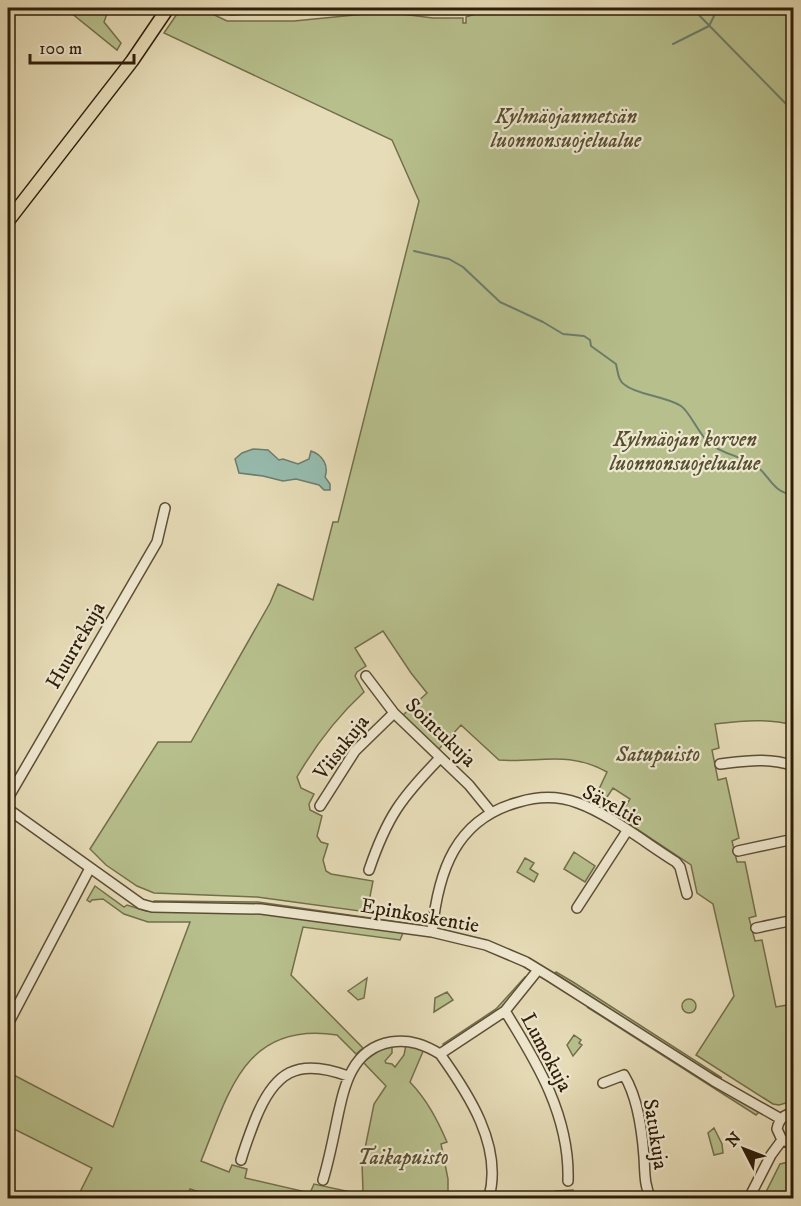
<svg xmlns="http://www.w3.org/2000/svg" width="801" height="1206" font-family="'IM FELL DW Pica',serif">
<rect width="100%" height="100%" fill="#e6dcb7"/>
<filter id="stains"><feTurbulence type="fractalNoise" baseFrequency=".00333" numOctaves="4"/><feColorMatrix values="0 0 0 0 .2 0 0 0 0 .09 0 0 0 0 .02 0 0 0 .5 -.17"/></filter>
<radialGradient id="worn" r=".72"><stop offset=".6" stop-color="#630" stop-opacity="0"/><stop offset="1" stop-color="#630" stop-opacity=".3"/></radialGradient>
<path fill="#b7c08d" stroke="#726f4c" stroke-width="1.5" d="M65 8H109L104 22 121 43 117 50Z
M181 8H200L227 21H294L385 12 433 18H463V23H466V17L493 8H793V725C767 718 742 721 715 724L719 748 712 750 718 780 726 778 739 838 732 841 737 862H745L756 916 749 918 755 941 762 940 776 1007 793 1004V1101L779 1105 773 1104 696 1055 734 996 713 904 697 893 691 865 619 817 630 799 613 788 601 806 593 802 607 772C568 750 539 763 499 760L461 725 438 750 403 715 427 693 411 673 383 631 355 648 366 666 357 672 355 676 364 692C337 717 316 744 297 777L301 788 314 794 309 804 310 810 322 816 317 836 321 842 328 844 323 860 326 871 331 874 373 881 367 912 257 897 154 893 137 886 106 865 90 849 158 742H191L270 603 278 584 313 600 333 522H338L419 201 392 140 164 33Z
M209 8H356L231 15 216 12Z
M400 8H476L433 11Z
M574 852 595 866 585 882 564 869Z
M525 858 534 863 530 869 538 874 534 882 517 872Z
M95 886 124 907 127 905 146 911 260 912 403 933 400 940 303 927 291 975 363 1048 356 1054 337 1035C244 1021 229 1093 201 1161L229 1172 232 1165 247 1169 245 1178 310 1193 314 1184 355 1193 363 1191 362 1163 374 1104 386 1086 363 1062 380 1050 392 1046V1053L385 1061 386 1063 392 1064 395 1067 404 1055 406 1045 424 1049 410 1082C427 1100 437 1119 447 1142L441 1144 448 1179V1198H217L190 1189 187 1198H77L92 1168 8 1126V1072L113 1127 190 922H148L124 914 103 899 92 900 90 902 87 900Z
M154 901 258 902 412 924 415 926 154 903Z
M556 972 573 982 722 1078 708 1072 554 973Z
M525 977H528L504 1007 444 1047 443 1044 496 1009Z
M367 978 364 998 358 1000 348 991Z
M447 992 453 1000 434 1012 435 998Z
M682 1006a7 7 0 1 1 14 0a7 7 0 1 1-14 0Z
M587 1007 600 1012 759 1112 756 1115Z
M574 1035 581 1040 579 1043 582 1045 573 1056 567 1045Z
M714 1128 722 1144 723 1153 714 1155 708 1133Z
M793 1161V1198H763L780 1164Z
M573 1190V1198H556V1191Z"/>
<path fill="#96bcaf" stroke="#6c7d6d" stroke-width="1.5" d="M253 449 268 450 279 460 283 459 298 464 309 459 311 451C323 455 329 466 325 477L330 484V490H324L319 485 296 479 283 481 263 476 239 473 235 459 242 453Z"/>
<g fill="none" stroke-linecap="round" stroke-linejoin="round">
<path stroke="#6c7d6d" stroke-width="2" d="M692 8 794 112
M673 44 709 26 718 8
M414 251 449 259 463 267 500 302 543 322 563 334 584 336 590 340 591 346 616 364C618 372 618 381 625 385 637 395 665 396 681 406 690 412 698 433 709 443 721 454 741 456 755 465 770 475 771 492 794 495"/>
<g stroke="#5c4e35" stroke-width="12">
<path id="minor" d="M366 676 394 713 469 785 491 812
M720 764C745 761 769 757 794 766
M8 798 157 542 165 508
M320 806 355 751 394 713
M8 809 141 904 152 907 261 909 432 932 486 945 526 962 549 976 714 1081 781 1119
M738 851 794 839
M369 870C387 817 401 798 440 758
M577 908 627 831
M756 928 794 920
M432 932C438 872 455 819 519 802 539 796 559 796 578 803 609 814 647 844 676 862L680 867 687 894
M505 1011C538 1064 570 1117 568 1181
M8 1024 90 868
M440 1054C468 1093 503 1146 489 1197
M603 1083 624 1075C638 1098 642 1130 644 1157 645 1171 644 1186 651 1198
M794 1113C784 1114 779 1119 777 1129L782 1140 794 1144
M241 1160C245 1146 250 1133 255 1120 274 1072 297 1057 348 1076
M323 1180C329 1160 333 1140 337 1120 344 1087 351 1049 391 1042 410 1039 425 1045 440 1054L505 1011 538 970
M749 1198 771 1155 782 1140"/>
</g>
<g stroke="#2e1e0a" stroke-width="15">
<path id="major" d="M8 221 132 61 168 8"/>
</g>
<use href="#minor" stroke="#efe8d0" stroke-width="9"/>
<use href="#major" stroke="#e6dcb7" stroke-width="12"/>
</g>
<g text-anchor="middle" stroke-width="4.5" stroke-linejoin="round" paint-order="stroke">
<g font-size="21" font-style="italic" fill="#574f31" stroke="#efe8d0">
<text x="566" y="123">Kylmäojanmetsän<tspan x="566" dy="24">luonnonsuojelualue</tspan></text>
<text x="685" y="446">Kylmäojan korven<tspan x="685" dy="24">luonnonsuojelualue</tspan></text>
<text x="658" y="761">Satupuisto</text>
<text x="403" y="1164">Taikapuisto</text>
</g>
<g font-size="21" fill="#2e1e0a" stroke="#efe8d0">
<text transform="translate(75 645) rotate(-60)" y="7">Huurrekuja</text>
<text transform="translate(441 732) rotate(44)" y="7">Sointukuja</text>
<text transform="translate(341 747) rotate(-52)" y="7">Viisukuja</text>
<text transform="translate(613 805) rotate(28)" y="7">Säveltie</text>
<text transform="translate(420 915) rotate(10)" y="7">Epinkoskentie</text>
<text transform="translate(547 1052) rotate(62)" y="7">Lumokuja</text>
<text transform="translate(656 1134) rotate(81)" y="7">Satukuja</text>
</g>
</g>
<rect width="801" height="1206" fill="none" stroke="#e6dcb7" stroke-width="30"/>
<rect x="9" y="9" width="783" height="1188" fill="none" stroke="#2e1e0a" stroke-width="3"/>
<rect x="15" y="15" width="771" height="1176" fill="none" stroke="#2e1e0a" stroke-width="1.5"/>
<g transform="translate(744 1149) rotate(312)" stroke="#efe8d0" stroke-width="4.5" paint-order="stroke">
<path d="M0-4.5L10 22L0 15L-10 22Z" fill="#2e1e0a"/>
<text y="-9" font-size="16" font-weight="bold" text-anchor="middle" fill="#2e1e0a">N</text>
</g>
<path d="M30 54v9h104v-9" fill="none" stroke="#2e1e0a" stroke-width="3"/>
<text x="39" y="54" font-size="18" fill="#2e1e0a" stroke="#efe8d0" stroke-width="4.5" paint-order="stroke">100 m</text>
<rect width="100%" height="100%" filter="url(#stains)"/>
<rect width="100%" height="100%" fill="url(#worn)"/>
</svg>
